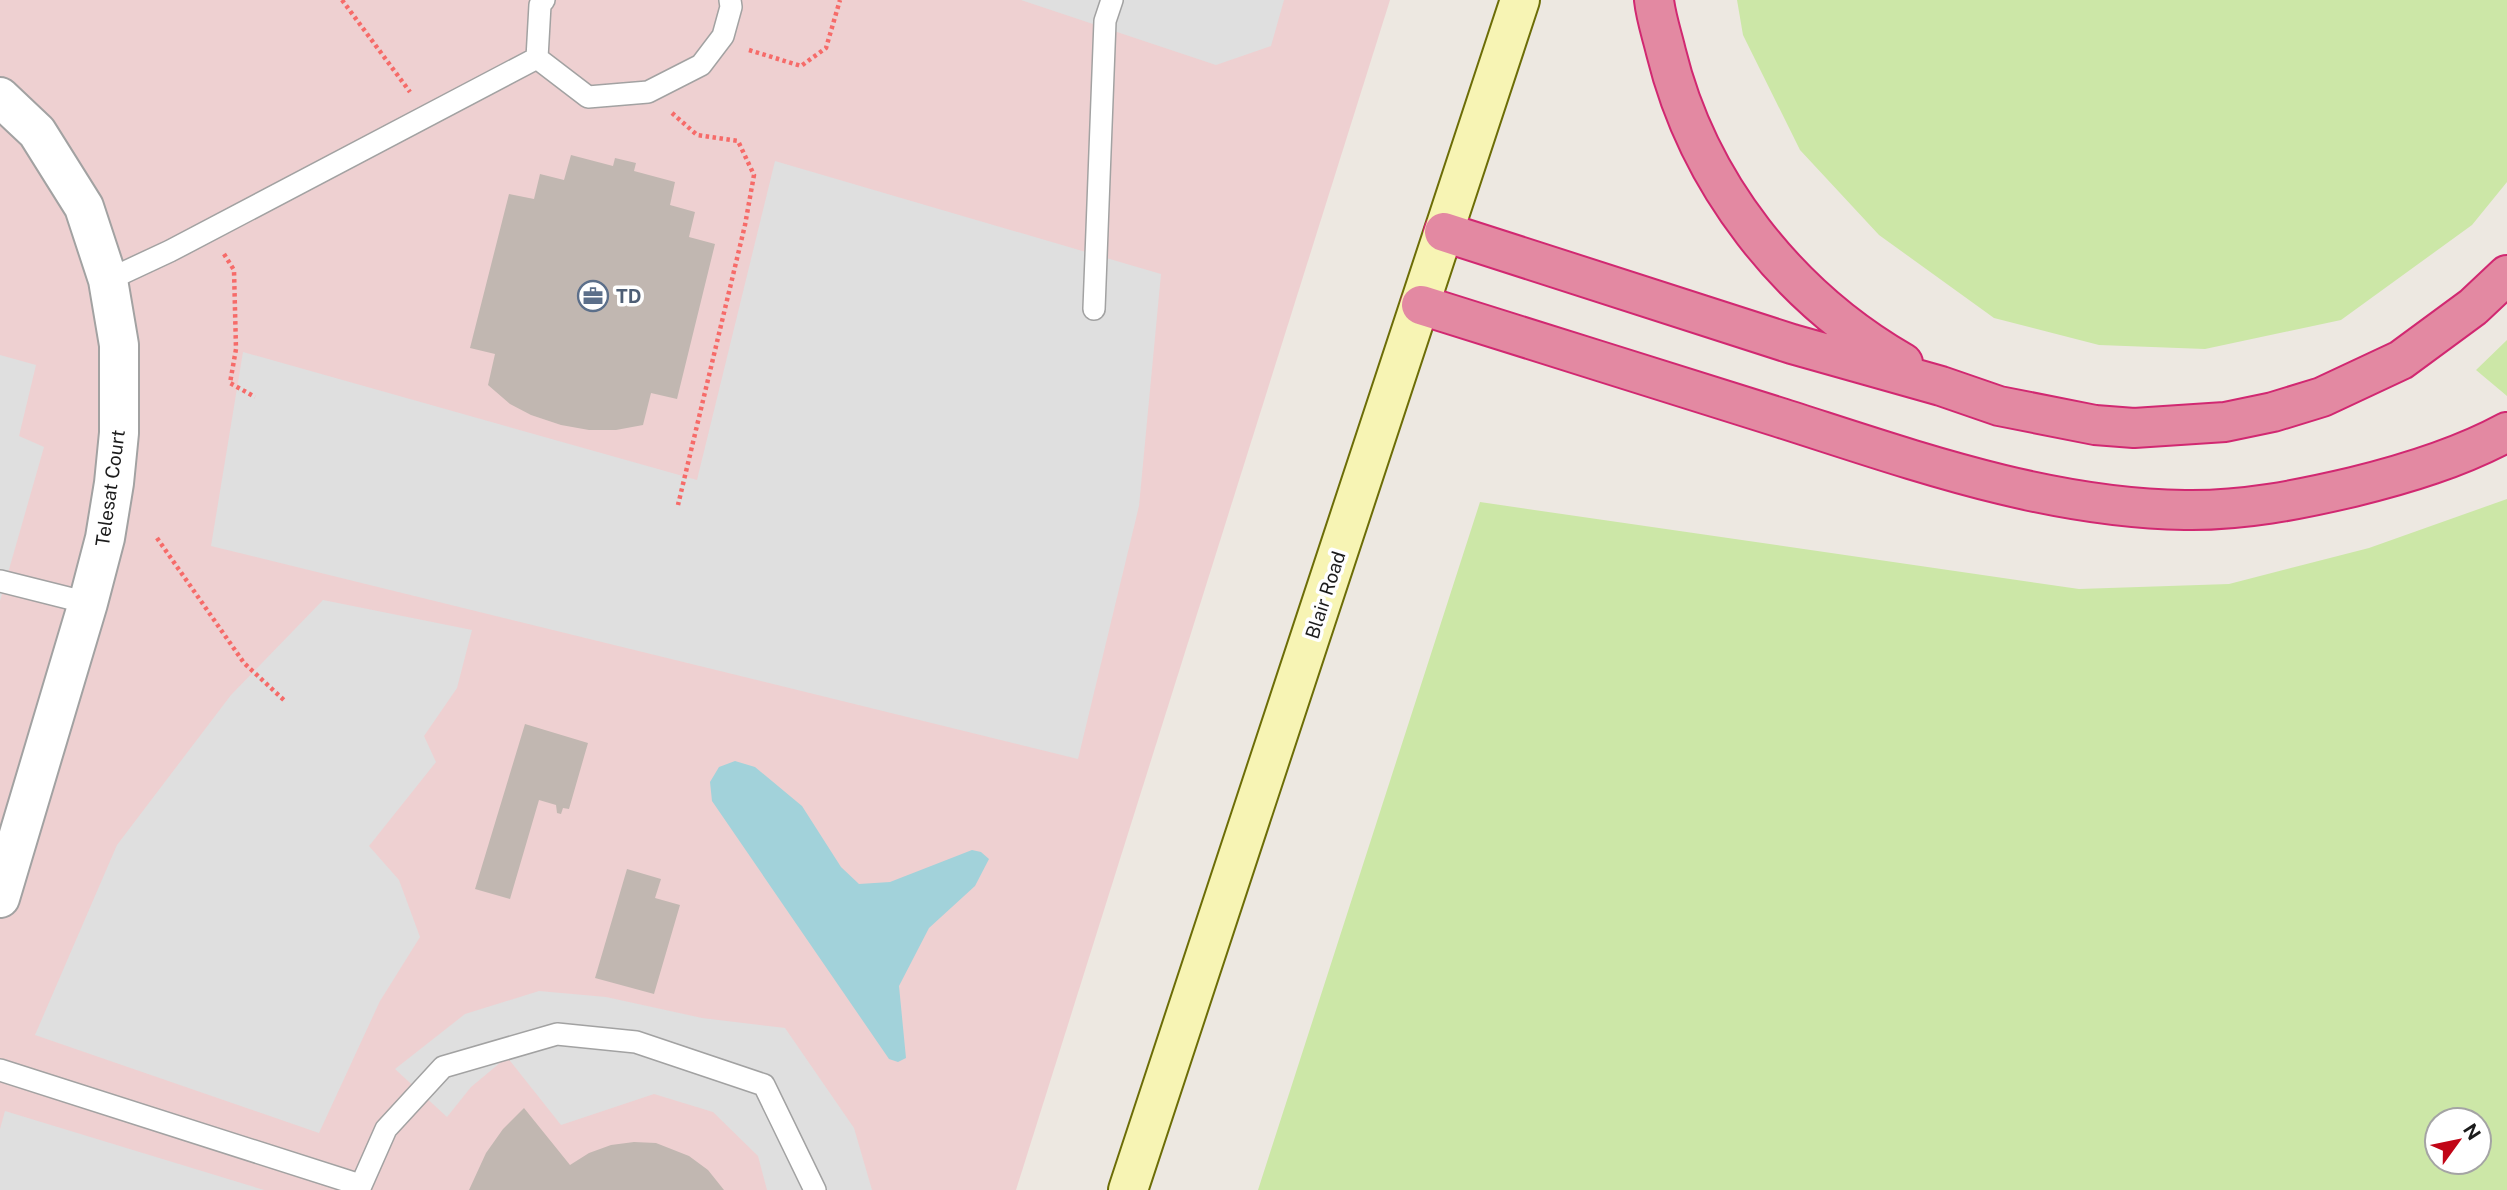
<svg xmlns="http://www.w3.org/2000/svg" width="2507" height="1190" font-family="'Public Sans',sans-serif">
<rect width="100%" height="100%" fill="#ede8e1"/>
<path fill="#eed0d1" d="M0 0H1390L1016 1190H0Z"/>
<path fill="#cce7a7" fill-rule="evenodd" d="M1737 0H2507V182L2472 225 2341 320 2205 349 2099 345 1994 318 1879 235 1800 150 1743 35Z
M2507 340V396L2476 370Z
M2507 499V1190H1258L1480 502 2079 589 2229 584 2369 548ZM2437 1120H2479V1162H2437Z"/>
<path fill="#dfdfdf" d="M1021 0H1284L1271 46 1216 65Z
M775 161 1161 274 1139 506 1078 759 211 546 243 352 697 480Z
M0 355 36 365 19 436 44 447 0 601Z
M323 600 472 630 457 688 424 736 436 762 369 846 399 880 420 937 380 1001 319 1133 35 1035 117 845 231 695Z
M539 991 606 997 702 1018 785 1028 854 1128 872 1190H767L758 1156 713 1112 654 1094 561 1125 507 1057 471 1087 447 1117 395 1069 465 1014Z
M5 1111 264 1190H0V1129Z"/>
<path fill="#a2d2da" d="M735 761 755 767 802 806 841 867 859 884 890 882 972 850 981 852 989 859 975 886 929 928 899 986 906 1058 898 1062 889 1059 712 801 710 782 719 767Z"/>
<path fill="#c1b7b1" d="M571 155 613 166 615 158 636 163 634 171 675 182 670 205 695 212 689 237 715 244 677 399 651 393 643 425 616 430H589L561 425 531 415 510 404 488 385 495 354 470 348 509 194 534 199 540 174 564 180Z
M525 724 588 743 569 809 563 808 561 814 557 813 556 805 539 800 510 899 475 889Z
M627 869 661 879 655 898 680 905 654 994 595 978Z
M524 1108 570 1165 589 1153 611 1145 634 1142 656 1143 689 1156 708 1170 724 1190H469L486 1153 503 1129Z"/>
<g fill="none" stroke-linecap="round" stroke-linejoin="round">
<g stroke="#a2a2a2" stroke-width="24">
<path id="service" d="M537 58 588 97 648 92 701 65 723 36 731 7 730 0
M537 58 540 5 544 0
M108 280 170 251 537 58
M1094 309 1105 21 1112 0
M0 581 88 603
M0 1070 360 1185
M359 1190 386 1129 443 1067 557 1034 636 1042 764 1085 815 1190"/>
</g>
<g stroke="#a2a2a2" stroke-width="42">
<path id="minor" d="M0 97 37 132 84 207 108 280 119 345V433L114 483 105 538 88 603 0 898"/>
</g>
<g stroke="#6c6d07" stroke-width="42">
<path id="secondary" d="M1128 1190 1520 0"/>
</g>
<g stroke="#d12871" stroke-width="42">
<path id="motorway" d="M1654 0C1656 18 1662 35 1666 52 1698 183 1787 296 1903 363
M1444 232 1792 344 1941 386 1999 406 2095 425 2134 428 2225 422 2273 412 2322 397 2401 360 2473 307 2507 275
M1421 305C1540 342 1659 380 1778 417 1910 459 2044 508 2185 510 2242 511 2298 500 2353 487 2406 474 2459 458 2507 432"/>
</g>
<path stroke="#f66b69" stroke-width="4.5" stroke-dasharray="3.5 3.5" stroke-linecap="butt" d="M342 0 410 92
M749 50 801 66 826 48 840 0
M672 113 697 135 738 141 754 175 745 225 678 505
M224 254 234 270 236 349 230 383 255 397
M157 538 244 663 286 702"/>
<use href="#service" stroke="#fff" stroke-width="21"/>
<use href="#minor" stroke="#fff" stroke-width="38"/>
<use href="#secondary" stroke="#f7f4b4" stroke-width="38"/>
<use href="#motorway" stroke="#e389a2" stroke-width="38"/>
</g>
<defs>
<g id="office-ring" transform="scale(1.575)"><circle r="9.5" fill="#fff" stroke="#5c6f8a" stroke-width="1.5"/><path d="M-6-3h4V-5.5h4V-3h4V5H-6ZM-1-4.5V-3h2v-1.5ZM-6 0V1H6V0Z" fill="#5c6f8a"/></g>
</defs>
<g fill-rule="evenodd">
<use href="#office-ring" x="593" y="296"/>
</g>
<g text-anchor="middle" stroke-width="7" stroke-linejoin="round" paint-order="stroke">
<g font-size="19" font-weight="bold" fill="#4e5e75" stroke="#fff" text-anchor="start">
<text x="616" y="303">TD</text>
</g>
<g font-size="19" fill="#1b1b1b" stroke="#fff">
<text transform="translate(110 488) rotate(-82)" y="7">Telesat Court</text>
<text transform="translate(1325 595) rotate(-72)" y="7">Blair Road</text>
</g>
</g>
<g transform="translate(2458 1141) rotate(57)"><circle r="33" fill="#ffffff" stroke="#a4a4a4" stroke-width="2"/>
<path d="M0-5L12 26L0 18L-12 26Z" fill="#c10516"/>
<text y="-10" font-size="19" font-weight="bold" text-anchor="middle" fill="#1b1b1b">N</text>
</g>
</svg>
